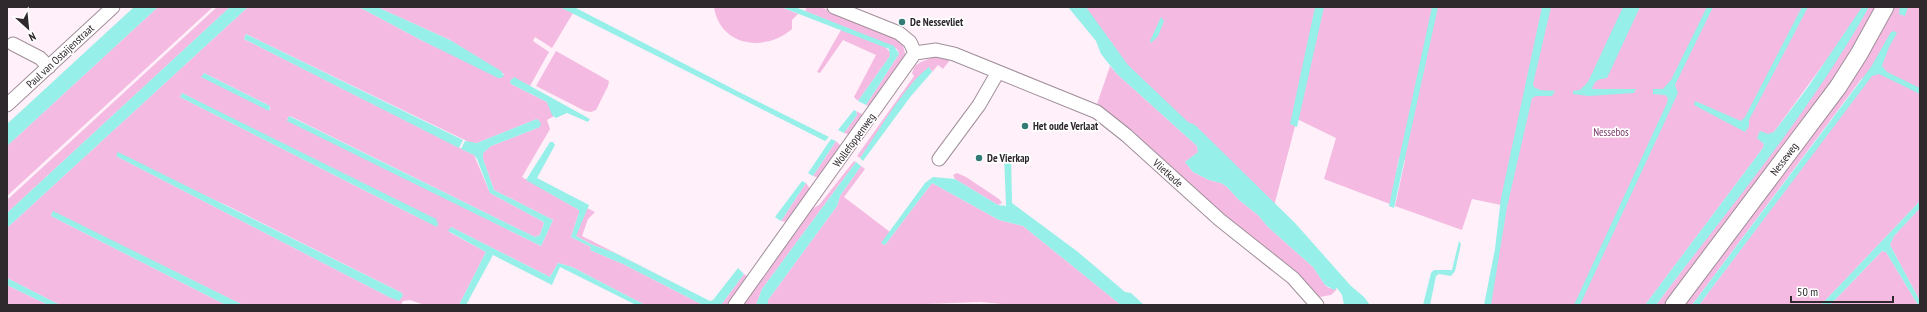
<svg xmlns="http://www.w3.org/2000/svg" width="1927" height="312" font-family="'PT Sans Narrow',sans-serif">
<rect width="100%" height="100%" fill="#fff0f9"/>
<path fill="#f4bae1" fill-rule="evenodd" d="M158 7H213L7 196V146Z
M217 7H230L7 213V200Z
M248 7H359L421 40 501 78 504 74 450 40 377 7H560L573 13 552 48 535 37 533 41 549 52 530 86 514 78 510 81 511 84 547 102 554 116 547 120 550 129 522 177 579 210V213L571 237 591 247 590 250 623 264 703 305H645L572 267 558 263 550 277 451 227 449 232 486 252 459 305H425L410 300 403 301 401 305H243L53 212 51 216 226 305H60L7 278V228ZM246 34 471 143H477L537 119 540 127 491 146 483 153V159L494 190 553 220 541 246 287 120 290 116 535 237 540 235 544 223 542 221 490 193 474 155 244 39ZM204 73 270 106V110L202 77ZM182 93 437 227 180 97ZM116 156 228 206 402 293 403 296 391 298Z
M714 7H781L798 14 792 20V29C764 53 720 46 714 7Z
M807 7H820L890 34 903 45 906 58 873 109 866 105 899 54 897 49 805 11Z
M1079 7H1920V201L1821 305H1699L1870 77 1862 78 1692 305H1656L1774 149 1815 91 1830 55 1774 132 1760 140 1764 144 1763 148 1645 305H1488L1506 199 1502 197 1501 205 1472 199 1462 230 1395 206 1405 160 1399 158 1390 204 1324 179 1336 138 1297 119 1273 210 1137 83Z
M841 30 885 47 890 52V56L858 101 854 97 876 55 843 40 820 73 817 72Z
M556 51 609 81 608 86 596 110 591 112 585 111 536 86Z
M936 56 950 59V60L943 69 938 65 932 72 929 67 860 158 857 156 914 76 912 73 915 66 921 62Z
M1110 66 1117 74 1197 146 1198 152 1185 162 1193 172 1209 180 1221 183 1227 187 1239 200 1258 215 1268 227 1313 267 1325 285 1329 288 1337 289 1331 295 1320 297 1299 277 1234 224 1096 107Z
M856 111 864 115 851 135 844 133 857 115Z
M836 141 842 147 820 178 813 176Z
M854 161 856 162 762 289 756 305H744L745 301 811 210 820 204Z
M861 166 865 169 844 197 890 232 882 243 885 245 932 183 999 220 1023 226 1121 305H1014L980 302 899 305H768V300L837 206 840 196Z
M957 173 966 177 999 199 1002 203 998 205 955 179 953 175Z
M806 183 811 190 787 222 781 221Z
M587 208 595 212 588 219 582 236 683 287 615 253 593 245 576 236Z
M1920 208V301L1890 245 1894 236Z
M1882 251 1886 252 1918 305H1830Z
M744 274 748 277 727 305H721Z
M7 285 48 305H7Z"/>
<path fill="#96efe8" d="M134 7H158L7 146V124Z
M230 7H248L7 228V213Z
M359 7H377L450 40 501 71 504 76 501 78H498L421 40Z
M560 7H574L741 93 829 137 825 141Z
M781 7H795L894 46 899 54 866 105 858 101 890 56 889 49Z
M1068 7H1086L1128 65 1188 122 1195 125 1295 223 1351 286 1364 297 1370 305H1344L1342 295 1337 288 1334 290 1325 285 1313 267 1268 227 1258 215 1239 200 1227 187 1221 183 1209 180 1193 172 1185 162 1198 152 1197 146 1117 74 1101 54 1096 41Z
M1315 7H1324L1297 127 1290 124Z
M1432 7H1438L1394 208 1389 206 1391 196Z
M1542 7H1551L1533 84 1534 87 1540 90 1555 91 1552 96H1536L1532 98 1507 207 1491 305H1484L1495 249 1501 198Z
M1623 7H1640L1607 78C1598 79 1595 80 1592 89H1636L1634 93 1588 96 1573 94V91L1580 90 1588 82Z
M1707 7H1713L1675 85 1678 93 1580 305H1574L1667 103 1668 98 1665 95 1653 94V89H1663L1671 80Z
M1802 7H1808L1749 120V126L1745 132 1694 105 1695 101 1741 121 1745 117Z
M1862 7H1869C1811 111 1728 209 1656 305H1645L1763 148 1764 144 1757 138 1760 131 1768 134 1774 132 1808 87Z
M1900 7H1908L1905 16 1899 14Z
M1161 17 1164 21 1158 36 1151 43 1150 41Z
M1894 31 1897 33 1889 47 1882 66 1887 72 1920 88V94L1879 74 1872 76 1699 305H1692L1871 67 1891 32Z
M246 34 463 140 459 148 244 39Z
M929 67 932 72 911 96 863 161 860 158C878 132 905 85 929 67Z
M204 73 270 106 269 111 201 77Z
M514 77 590 119 588 122 567 113 556 118 552 115 547 102 511 84 510 81Z
M182 93 436 219 438 224 437 227 180 97Z
M854 110 856 111 857 115 844 133 838 130Z
M289 116 535 237 540 235 544 223 542 221 490 193 477 159 474 155 461 149 465 141 477 143 537 119 541 123 540 127 491 146 483 153V159L494 190 553 220 541 246 287 121Z
M831 139 836 141 813 176 808 173Z
M550 142H553L555 145 537 178 589 205 576 236 593 245 615 253 710 301 713 300 738 268 744 274 721 305H703L623 264 590 250 591 247 571 237 579 213V210L526 180Z
M118 152 402 293 403 296 399 301 391 298 116 156Z
M1011 154 1012 203 1078 252 1125 292 1131 293 1144 305H1121L1023 226 999 220 932 183 885 245 881 243 925 183 933 177 955 179 998 205 1006 206 1004 155Z
M856 162 861 166 840 196 837 206 768 300V305H756L762 289Z
M802 181 806 183 781 221 775 217Z
M1920 201V208L1894 236 1890 245 1920 301V305H1918L1886 252 1882 251 1830 305H1821Z
M53 211 243 305H226L51 216Z
M451 227 550 277 558 263 572 267 645 305H636L560 267 552 285 493 255 466 305H459L486 252 448 231Z
M1459 241 1461 244 1455 271 1451 276 1439 274 1436 276 1430 305H1423L1431 273 1434 270H1452Z
M7 278 60 305H48L7 285Z"/>
<g fill="none" stroke-linecap="round" stroke-linejoin="round">
<g stroke="#a08f9a" stroke-width="15">
<path id="minor" d="M834 7 899 33 910 42 915 53
M13 44 40 58 49 67
M915 53 936 50 954 54 1097 112 1126 135 1220 220 1293 278 1317 305
M7 105 113 7
M939 159 979 105 998 72
M735 305 915 53"/>
</g>
<g stroke="#a08f9a" stroke-width="19">
<path id="tertiary" d="M1674 305 1838 87 1859 54 1885 7"/>
</g>
<use href="#minor" stroke="#fff" stroke-width="13"/>
<use href="#tertiary" stroke="#fff" stroke-width="17"/>
</g>
<g fill="#337b77" stroke="#fff" stroke-width="1.5">
<circle cx="902" cy="22" r="4"/>
<circle cx="1025" cy="126" r="4"/>
<circle cx="979" cy="158" r="4"/>
</g>
<g text-anchor="middle" stroke-width="3.5" stroke-linejoin="round" paint-order="stroke">
<g font-size="11" font-weight="bold" fill="#2f282d" stroke="#fff" text-anchor="start">
<text x="910" y="26">De Nessevliet</text>
<text x="1033" y="130">Het oude Verlaat</text>
<text x="987" y="162">De Vierkap</text>
</g>
<g font-size="11" fill="#2f282d" stroke="#fff">
<text transform="translate(60 56) rotate(-43)" y="4">Paul van Ostaijenstraat</text>
<text transform="translate(854 140) rotate(-54)" y="4">Wollefoppenweg</text>
<text transform="translate(1784 159) rotate(-53)" y="4">Nesseweg</text>
<text transform="translate(1168 173) rotate(42)" y="4">Vlietkade</text>
</g>
<g font-size="11" fill="#783467" stroke="#fff">
<text x="1611" y="136">Nessebos</text>
</g>
</g>
<rect width="1927" height="312" fill="none" stroke="#2f282d" stroke-width="16"/>
<g transform="translate(28 28) rotate(153)" stroke="#ffffff" stroke-width="3" paint-order="stroke">
<path d="M0-3L7 15L0 10L-7 15Z" fill="#2f282d"/>
<text y="-6" font-size="11" font-weight="bold" text-anchor="middle" fill="#2f282d">N</text>
</g>
<path d="M1791 296v6h102v-6" fill="none" stroke="#2f282d" stroke-width="2"/>
<text x="1797" y="296" font-size="12" fill="#2f282d" stroke="#ffffff" stroke-width="3" paint-order="stroke">50 m</text>
</svg>
